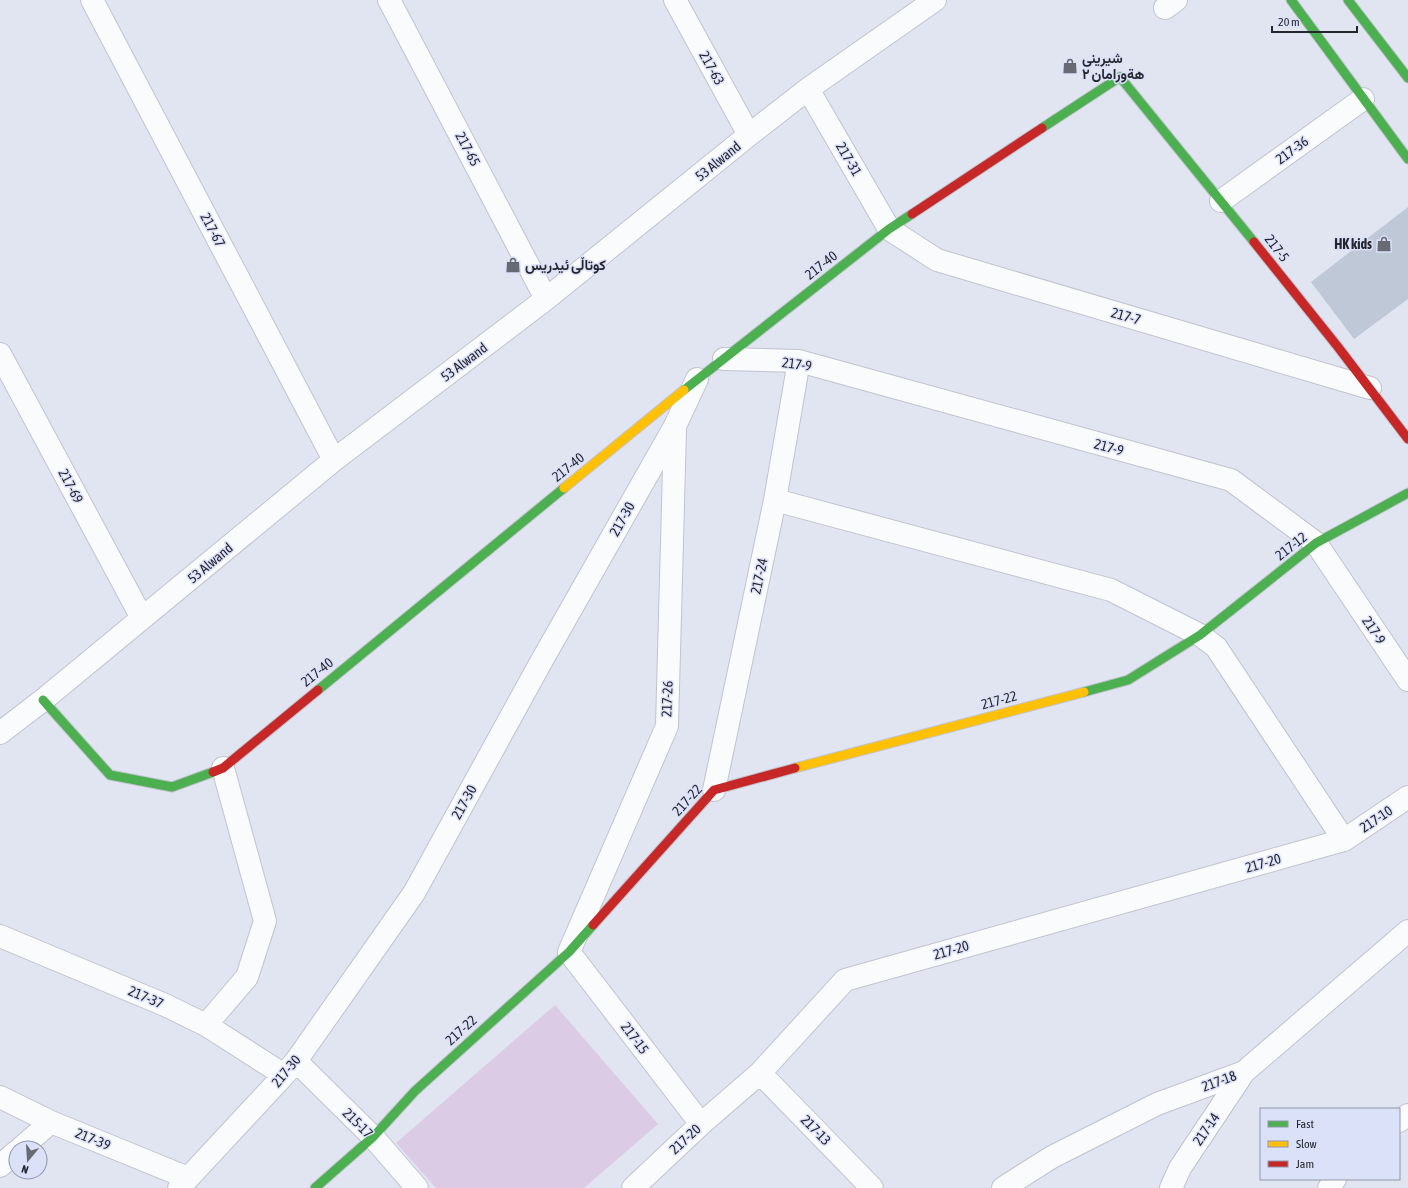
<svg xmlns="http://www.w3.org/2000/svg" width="1408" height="1188" font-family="'Asap Condensed',Vazirmatn,sans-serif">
<rect width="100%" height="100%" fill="#e1e5f2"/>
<path fill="#dbcbe5" d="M555 1005 658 1124 584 1188H436L396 1143Z"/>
<path fill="#bfc8d6" d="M1408 207V299L1354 339 1311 282Z"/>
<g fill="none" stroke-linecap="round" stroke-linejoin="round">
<g stroke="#c1c3cd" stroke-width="24">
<path id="street" d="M92 0 334 460
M389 0 546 299
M675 0 749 135
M1165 8 1176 0
M808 89 889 229 937 260 1370 388
M1221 201 1363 99
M0 354 142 618
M724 359 799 361 1231 480 1316 543 1408 680
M675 430 667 726 569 952 701 1124
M775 500 1111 590 1200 635 1216 647 1344 840
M0 733 43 700 334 460 546 299 749 135 808 89 935 0
M714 790 775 500 799 361
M0 936 165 1005 206 1025 284 1075
M206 1025 247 977 265 921 223 768
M296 1061 373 1137 417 1188
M760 1073 872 1188
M0 1097 51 1122 188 1178
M1399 1121 1408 1115
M21 1148 51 1122
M0 1166 16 1152
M179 1188 284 1075 296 1061 414 893 541 662 675 426 697 379
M633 1188 701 1124 760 1073 845 980 1344 840 1408 797
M1003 1188 1052 1157 1157 1104 1244 1072 1408 931
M1171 1188 1180 1168 1244 1072
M1329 1188 1335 1179"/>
</g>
<g stroke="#c1c3cd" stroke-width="11">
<path id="fast" d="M1291 0 1408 159
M1348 0 1408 78
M1042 128 1120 77 1254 242
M684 390 889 229 912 214
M318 690 564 488
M1084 692 1128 680 1200 635 1316 543 1408 493
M43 700 110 775 172 787 213 772
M315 1188 373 1137 415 1091 569 952 593 925"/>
</g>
<g stroke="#c1c3cd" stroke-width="11">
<path id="slow" d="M564 488 684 390
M795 768 1084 692"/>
</g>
<g stroke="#c1c3cd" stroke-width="11">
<path id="jam" d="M912 214 1042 128
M1254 242 1338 347 1408 439
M213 772 223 768 318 690
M593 925 714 790 795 768"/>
</g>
<use href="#street" stroke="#fafbfd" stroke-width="22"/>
<use href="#fast" stroke="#4caf50" stroke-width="9"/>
<use href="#slow" stroke="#ffc107" stroke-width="9"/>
<use href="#jam" stroke="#c62828" stroke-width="9"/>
</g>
<defs>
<g id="shop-bare" transform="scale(1.2)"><path d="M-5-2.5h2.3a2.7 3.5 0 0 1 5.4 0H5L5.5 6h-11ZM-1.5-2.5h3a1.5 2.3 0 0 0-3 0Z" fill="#676a73" stroke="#dbe1f8" stroke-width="2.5" paint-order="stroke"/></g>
</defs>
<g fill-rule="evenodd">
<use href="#shop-bare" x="1070" y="66"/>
<use href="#shop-bare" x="1384" y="244"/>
<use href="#shop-bare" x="513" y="265"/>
</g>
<g text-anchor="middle" stroke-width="3" stroke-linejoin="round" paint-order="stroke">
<g font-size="14" font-weight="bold" fill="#25272f" stroke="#dbe1f8" text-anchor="start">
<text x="1082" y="63">شیرینی<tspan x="1082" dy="16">هةورامان ٢</tspan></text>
<text x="1372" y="249" text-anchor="end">HK kids</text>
<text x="525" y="270">کوتاڵی ئیدریس</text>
</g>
<g font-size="14" fill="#25272f" stroke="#dbe1f8">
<text transform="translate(712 68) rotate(61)" y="5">217-63</text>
<text transform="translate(468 149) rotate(62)" y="5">217-65</text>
<text transform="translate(1292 150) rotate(-36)" y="5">217-36</text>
<text transform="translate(849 159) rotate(60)" y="5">217-31</text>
<text transform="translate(718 161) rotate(-39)" y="5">53 Alwand</text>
<text transform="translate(213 230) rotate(62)" y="5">217-67</text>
<text transform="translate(1277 248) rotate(52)" y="5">217-5</text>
<text transform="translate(821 265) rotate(-38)" y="5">217-40</text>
<text transform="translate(1126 316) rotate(16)" y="5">217-7</text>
<text transform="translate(464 362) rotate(-37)" y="5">53 Alwand</text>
<text transform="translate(797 364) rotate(8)" y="5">217-9</text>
<text transform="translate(1109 447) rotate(15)" y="5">217-9</text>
<text transform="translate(568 467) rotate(-39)" y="5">217-40</text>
<text transform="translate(71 486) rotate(62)" y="5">217-69</text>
<text transform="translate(622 519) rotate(-61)" y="5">217-30</text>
<text transform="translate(1291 546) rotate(-38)" y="5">217-12</text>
<text transform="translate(210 563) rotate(-40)" y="5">53 Alwand</text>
<text transform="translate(759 576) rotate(-78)" y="5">217-24</text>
<text transform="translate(1374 630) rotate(56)" y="5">217-9</text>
<text transform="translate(317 672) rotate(-39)" y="5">217-40</text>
<text transform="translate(667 699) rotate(-88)" y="5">217-26</text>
<text transform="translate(999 700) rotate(-15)" y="5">217-22</text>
<text transform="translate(687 800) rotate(-48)" y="5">217-22</text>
<text transform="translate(464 802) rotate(-61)" y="5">217-30</text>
<text transform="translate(1376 819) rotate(-34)" y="5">217-10</text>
<text transform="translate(1263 863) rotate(-16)" y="5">217-20</text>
<text transform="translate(951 950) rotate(-16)" y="5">217-20</text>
<text transform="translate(146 997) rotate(23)" y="5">217-37</text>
<text transform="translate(461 1030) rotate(-42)" y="5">217-22</text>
<text transform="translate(635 1038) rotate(53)" y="5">217-15</text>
<text transform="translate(286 1071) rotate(-50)" y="5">217-30</text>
<text transform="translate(1219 1081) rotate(-20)" y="5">217-18</text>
<text transform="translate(358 1123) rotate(45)" y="5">215-17</text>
<text transform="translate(1206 1129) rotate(-56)" y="5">217-14</text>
<text transform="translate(816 1130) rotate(46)" y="5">217-13</text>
<text transform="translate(93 1139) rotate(22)" y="5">217-39</text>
<text transform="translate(685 1139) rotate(-43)" y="5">217-20</text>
</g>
</g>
<rect x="1260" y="1108" width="140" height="72" fill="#dbe1f8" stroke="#9297a8"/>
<rect x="1268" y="1121" width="20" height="6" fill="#4caf50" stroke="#9297a8"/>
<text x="1296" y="1128" font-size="12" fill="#25272f">Fast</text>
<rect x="1268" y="1141" width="20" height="6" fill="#ffc107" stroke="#9297a8"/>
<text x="1296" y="1148" font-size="12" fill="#25272f">Slow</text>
<rect x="1268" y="1161" width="20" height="6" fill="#c62828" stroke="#9297a8"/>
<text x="1296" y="1168" font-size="12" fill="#25272f">Jam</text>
<g transform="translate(28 1160) rotate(198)"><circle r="19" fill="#dbe1f8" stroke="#9297a8"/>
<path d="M0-3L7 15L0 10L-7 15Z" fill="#676a73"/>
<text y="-6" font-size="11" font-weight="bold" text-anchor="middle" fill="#25272f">N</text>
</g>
<path d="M1272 26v6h85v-6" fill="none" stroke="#25272f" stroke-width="2"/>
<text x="1278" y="26" font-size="12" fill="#25272f" stroke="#dbe1f8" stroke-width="3" paint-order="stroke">20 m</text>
</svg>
